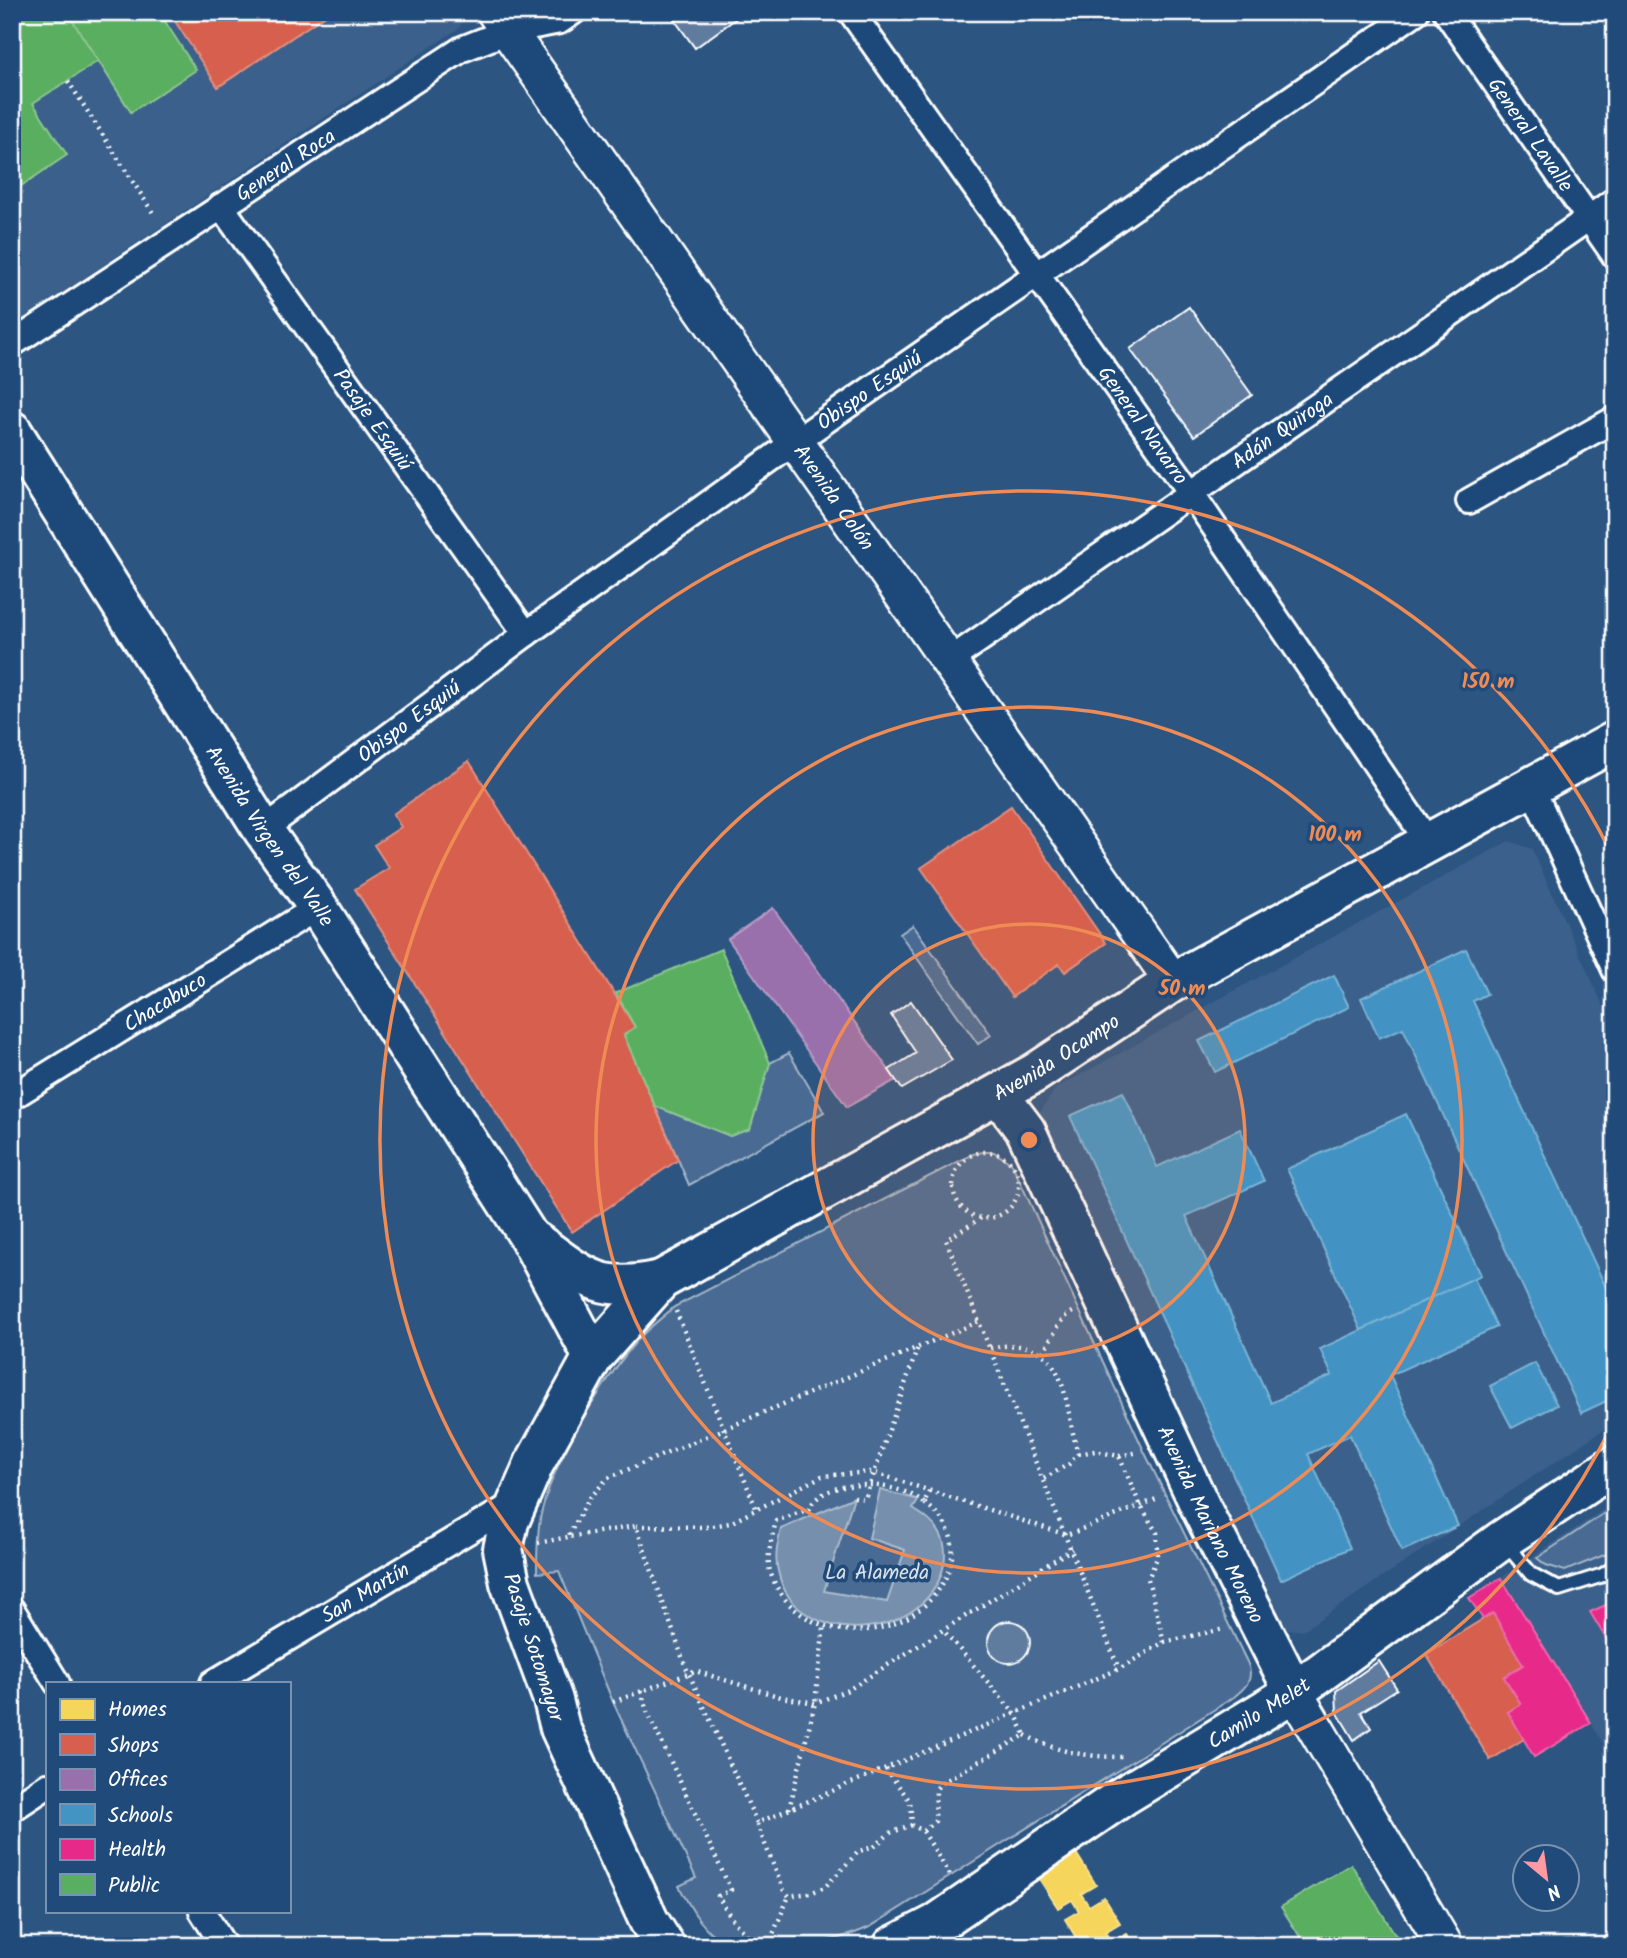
<svg xmlns="http://www.w3.org/2000/svg" width="1627" height="1958" font-family="Kalam,sans-serif">
<rect width="100%" height="100%" fill="#2c5582"/>
<filter id="ink" filterUnits="userSpaceOnUse"><feTurbulence type="fractalNoise" baseFrequency=".0143" numOctaves="2"/><feDisplacementMap in="SourceGraphic" scale="14" xChannelSelector="R" yChannelSelector="G"/><feConvolveMatrix kernelMatrix="1 2 1 2 8 2 1 2 1" color-interpolation-filters="sRGB"/></filter>
<g filter="url(#ink)">
<path fill="#3b618b" d="M12 12H465L466 16 459 28 12 326Z
M1509 841 1532 849 1615 1032V1422L1302 1631 1288 1629 1277 1619 1192 1434 1038 1115 1056 1088Z
M1615 1502V1762L1501 1578Z"/>
<path fill="#486b92" stroke="#a4b5c8" stroke-width="2" d="M913 925 991 1035 978 1044 900 934Z
M789 1053 824 1112 689 1185 655 1106 730 1136 750 1129 770 1063Z
M983 1152H994L1012 1164 1144 1451 1248 1664C1254 1680 1246 1687 1234 1697L870 1927C823 1948 780 1946 730 1946 704 1933 692 1911 679 1886L696 1878 613 1702 559 1571 537 1573C537 1555 537 1537 540 1519 550 1466 600 1386 634 1344 645 1330 661 1319 674 1307L973 1154Z
M1615 1506 1614 1551 1565 1571 1546 1565 1537 1558Z"/>
<path fill="#748fad" stroke="#acbcce" stroke-width="2" d="M880 1490 916 1499 918 1501 913 1509C935 1522 949 1537 944 1564 929 1642 795 1653 778 1571 774 1556 778 1543 781 1529L854 1497 824 1591 887 1602 905 1550 869 1538Z"/>
<path fill="#f6d55c" stroke="#f9e28d" stroke-width="2" d="M1076 1853 1096 1885 1081 1894 1089 1906 1104 1897 1120 1923 1105 1932 1112 1943 1127 1934 1134 1946H1101L1096 1938 1081 1946 1065 1919 1079 1911 1072 1900 1058 1908 1038 1877Z"/>
<path fill="#d6604d" stroke="#e29082" stroke-width="2" d="M169 12H330L218 87Z
M469 761 635 1027 624 1035 678 1160 572 1232 355 889 389 868 374 845 401 827 393 814Z
M1011 806 1106 943 1065 972 1059 964 1012 997 921 868Z
M1493 1613 1523 1665 1504 1677 1521 1704 1508 1712 1524 1739 1490 1760 1426 1654Z"/>
<path fill="#9970ab" stroke="#b89bc4" stroke-width="2" d="M773 908 896 1080 847 1107 728 939Z"/>
<path fill="#4393c3" stroke="#7bb3d5" stroke-width="2" d="M1466 949 1487 994 1473 1001 1615 1307V1397L1581 1413 1403 1028 1379 1038 1361 998Z
M1334 975 1349 1007 1215 1072 1199 1041Z
M1123 1092 1157 1167 1240 1129 1264 1181 1186 1216 1271 1403 1332 1375 1320 1349 1474 1278 1497 1327 1390 1375 1458 1526 1402 1551 1350 1435 1308 1454 1350 1548 1281 1580 1070 1116Z
M1406 1114 1481 1275 1361 1330 1287 1169Z
M1535 1363 1557 1405 1512 1428 1490 1386Z"/>
<path fill="#e7298a" stroke="#ee69ad" stroke-width="2" d="M1501 1578 1591 1723 1534 1757 1508 1712 1521 1704 1504 1677 1523 1665 1493 1613 1483 1619 1469 1598Z
M1615 1601V1645L1611 1647 1590 1612Z"/>
<path fill="#5aae61" stroke="#8cc690" stroke-width="2" d="M12 12H67L98 61 33 103 67 155 12 192Z
M67 12H159L196 70 131 112Z
M721 949 770 1063 750 1129 730 1136 655 1106 624 1035 635 1027 616 993Z
M1351 1864 1398 1939 1387 1946H1306L1281 1907Z"/>
<path fill="#5e7c9f" stroke="#fff" stroke-width="2" d="M669 12H745L695 48Z
M1189 307 1252 395 1194 436 1130 349Z
M911 1001 952 1060 902 1089 889 1070 916 1053 891 1015Z
M988 1642a21 21 0 1 1 42 0a21 21 0 1 1-42 0Z
M1379 1661 1397 1689 1361 1712 1371 1728 1354 1740 1337 1712 1336 1691Z"/>
<g fill="none" stroke-linecap="round" stroke-linejoin="round">
<g stroke="#fff" stroke-width="18">
<path id="lane" d="M1504 1542 1531 1574 1559 1589 1603 1575 1615 1567"/>
</g>
<g stroke="#fff" stroke-width="30">
<g id="street">
<path id="s1" d="M851 12 1192 494 1429 843"/>
<path id="s2" d="M1446 12 1615 256"/>
<path id="s3" d="M221 206 526 634"/>
<path id="s4" d="M12 344 462 49 508 31 560 21 573 12"/>
<path d="M1469 501 1615 419"/>
<path id="s5" d="M950 660 1615 200"/>
<path d="M1531 786 1615 970"/>
<path id="s6" d="M263 830 526 634 796 441 1416 12"/>
<path id="s7" d="M12 1097 318 907"/>
<path d="M12 1610 57 1683"/>
<path id="s8" d="M213 1683 517 1502"/>
<path d="M12 1809 47 1786"/>
<path d="M202 1911 224 1946"/>
</g>
</g>
<g stroke="#fff" stroke-width="40">
<g id="secondary">
<path id="s9" d="M495 12 1173 982"/>
<path d="M1294 1692 1445 1946"/>
</g>
</g>
<g stroke="#fff" stroke-width="44">
<g id="primary">
<path id="s10" d="M12 431 263 830 318 907 529 1237 593 1357"/>
<path id="s11" d="M998 1094 1026 1131 1201 1508 1294 1692"/>
<path d="M536 1242C584 1277 599 1294 661 1280"/>
<path id="s12" d="M665 1946 649 1921 560 1728 553 1700 510 1583 503 1549 509 1522 534 1464 593 1357 661 1280 1035 1073 1173 982 1615 741"/>
<path id="s13" d="M893 1946 936 1924 1123 1796 1294 1692 1502 1540 1615 1465"/>
</g>
</g>
<path stroke="#fff" stroke-width="4.5" stroke-dasharray="2 5" stroke-linecap="butt" d="M68 81 155 216
M953 1185a33 33 0 1 1 66 0a33 33 0 1 1-66 0Z
M981 1218 946 1240 1119 1669
M676 1311 756 1508
M978 1322 608 1478 588 1500 568 1537 636 1526 685 1665 757 1823 1119 1669 1164 1642 1148 1579 1157 1558V1533L1140 1505 1119 1456 1095 1451 1078 1454
M990 1348C1070 1332 1062 1398 1078 1454L1069 1464 1043 1479
M1043 1352 1064 1317 1073 1312
M1119 1456 1139 1452
M854 1497 865 1499 918 1347
M924 1503C901 1481 824 1475 809 1509L776 1521C772 1538 765 1558 771 1574 801 1658 931 1644 951 1562 957 1538 944 1516 924 1503L930 1489
M636 1526 706 1527 730 1523 822 1476 872 1472 1067 1535 1159 1498
M538 1543 568 1537
M1164 1642 1224 1629
M641 1691 647 1711 731 1890 718 1896 734 1922 757 1946
M613 1702 695 1671 781 1697 815 1703 848 1690 1072 1549
M1025 1735C1056 1752 1087 1757 1122 1757
M886 1769 910 1801 912 1825 923 1831 950 1875
M789 1809 815 1703 824 1626
M757 1824 783 1889 789 1896 810 1893 825 1887 859 1851 874 1847 890 1833 912 1825
M923 1831 935 1821 936 1789 941 1783 1025 1735 1016 1715 943 1630
M768 1946 789 1896"/>
<use href="#lane" stroke="#1f4a7a" stroke-width="12"/>
<use href="#street" stroke="#1f4a7a" stroke-width="24"/>
<use href="#secondary" stroke="#1f4a7a" stroke-width="35"/>
<use href="#primary" stroke="#1f4a7a" stroke-width="38"/>
</g>
</g>
<circle cx="1029" cy="1140" r="216" fill="#ef8b55" fill-opacity=".12"/>
<g fill="none" stroke="#ef8b55" stroke-width="3.5">
<circle cx="1029" cy="1140" r="216"/>
<circle cx="1029" cy="1140" r="433"/>
<path d="M1612 1425A649 649 0 1 1 1612 855"/>
</g>
<g text-anchor="middle" stroke-width="7" stroke-linejoin="round" paint-order="stroke">
<g font-size="21" fill="#fff" stroke="#1f4a7a">
<text dy="7" stroke="none"><textPath href="#s2" startOffset="149">General Lavalle</textPath></text>
<text dy="7" stroke="none"><textPath href="#s4" startOffset="327">General Roca</textPath></text>
<text dy="7" stroke="none"><textPath href="#s6" startOffset="749">Obispo Esquiú</textPath></text>
<text dy="7" stroke="none"><textPath href="#s3" startOffset="262">Pasaje Esquiú</textPath></text>
<text dy="7" stroke="none"><textPath href="#s1" startOffset="506">General Navarro</textPath></text>
<text dy="7" stroke="none"><textPath href="#s5" startOffset="404">Adán Quiroga</textPath></text>
<text dy="7" stroke="none"><textPath href="#s9" startOffset="592">Avenida Colón</textPath></text>
<text dy="7" stroke="none"><textPath href="#s6" startOffset="182">Obispo Esquiú</textPath></text>
<text dy="7" stroke="none"><textPath href="#s10" startOffset="480">Avenida Virgen del Valle</textPath></text>
<text dy="7" stroke="none"><textPath href="#s7" startOffset="180">Chacabuco</textPath></text>
<text dy="7" stroke="none"><textPath href="#s12" startOffset="1200">Avenida Ocampo</textPath></text>
<text dy="7" stroke="none"><textPath href="#s11" startOffset="481">Avenida Mariano Moreno</textPath></text>
<text dy="7" stroke="none"><textPath href="#s8" startOffset="177">San Martín</textPath></text>
<text transform="translate(534 1647) rotate(72)" y="7">Pasaje Sotomayor</text>
<text dy="7" stroke="none"><textPath href="#s13" startOffset="434">Camilo Melet</textPath></text>
</g>
<g font-size="21" fill="#dae1e9" stroke="#1f4a7a">
<text x="877" y="1579">La Alameda</text>
</g>
</g>
<circle cx="1029" cy="1140" r="10" fill="#ef8b55" stroke="#1f4a7a" stroke-width="3.5"/>
<g font-size="21" text-anchor="middle" font-weight="bold" fill="#ef8b55" stroke="#1f4a7a" stroke-width="7" stroke-linejoin="round" paint-order="stroke">
<text x="1488" y="688">150 m</text>
<text x="1335" y="841">100 m</text>
<text x="1182" y="995">50 m</text>
</g>
<rect width="1627" height="1958" fill="none" stroke="#1f4a7a" stroke-width="42"/>
<rect x="21" y="21" width="1585" height="1916" fill="none" stroke="#fff" stroke-width="2.5" filter="url(#ink)"/>
<rect x="46" y="1682" width="245" height="231" fill="#1f4a7a" stroke="#7992af" stroke-width="2"/>
<rect x="60" y="1699" width="35" height="21" fill="#f6d55c" stroke="#7992af" stroke-width="2"/>
<text x="108" y="1716" font-size="21" fill="#ffffff">Homes</text>
<rect x="60" y="1734" width="35" height="21" fill="#d6604d" stroke="#7992af" stroke-width="2"/>
<text x="108" y="1752" font-size="21" fill="#ffffff">Shops</text>
<rect x="60" y="1769" width="35" height="21" fill="#9970ab" stroke="#7992af" stroke-width="2"/>
<text x="108" y="1786" font-size="21" fill="#ffffff">Offices</text>
<rect x="60" y="1804" width="35" height="21" fill="#4393c3" stroke="#7992af" stroke-width="2"/>
<text x="108" y="1822" font-size="21" fill="#ffffff">Schools</text>
<rect x="60" y="1839" width="35" height="21" fill="#e7298a" stroke="#7992af" stroke-width="2"/>
<text x="108" y="1856" font-size="21" fill="#ffffff">Health</text>
<rect x="60" y="1874" width="35" height="21" fill="#5aae61" stroke="#7992af" stroke-width="2"/>
<text x="108" y="1892" font-size="21" fill="#ffffff">Public</text>
<g transform="translate(1546 1878) rotate(151)"><circle r="33" fill="#1f4a7a" stroke="#7992af" stroke-width="2"/>
<path d="M0-5L12 26L0 18L-12 26Z" fill="#ff9aa2"/>
<text y="-10" font-size="19" font-weight="bold" text-anchor="middle" fill="#ffffff">N</text>
</g>
</svg>
